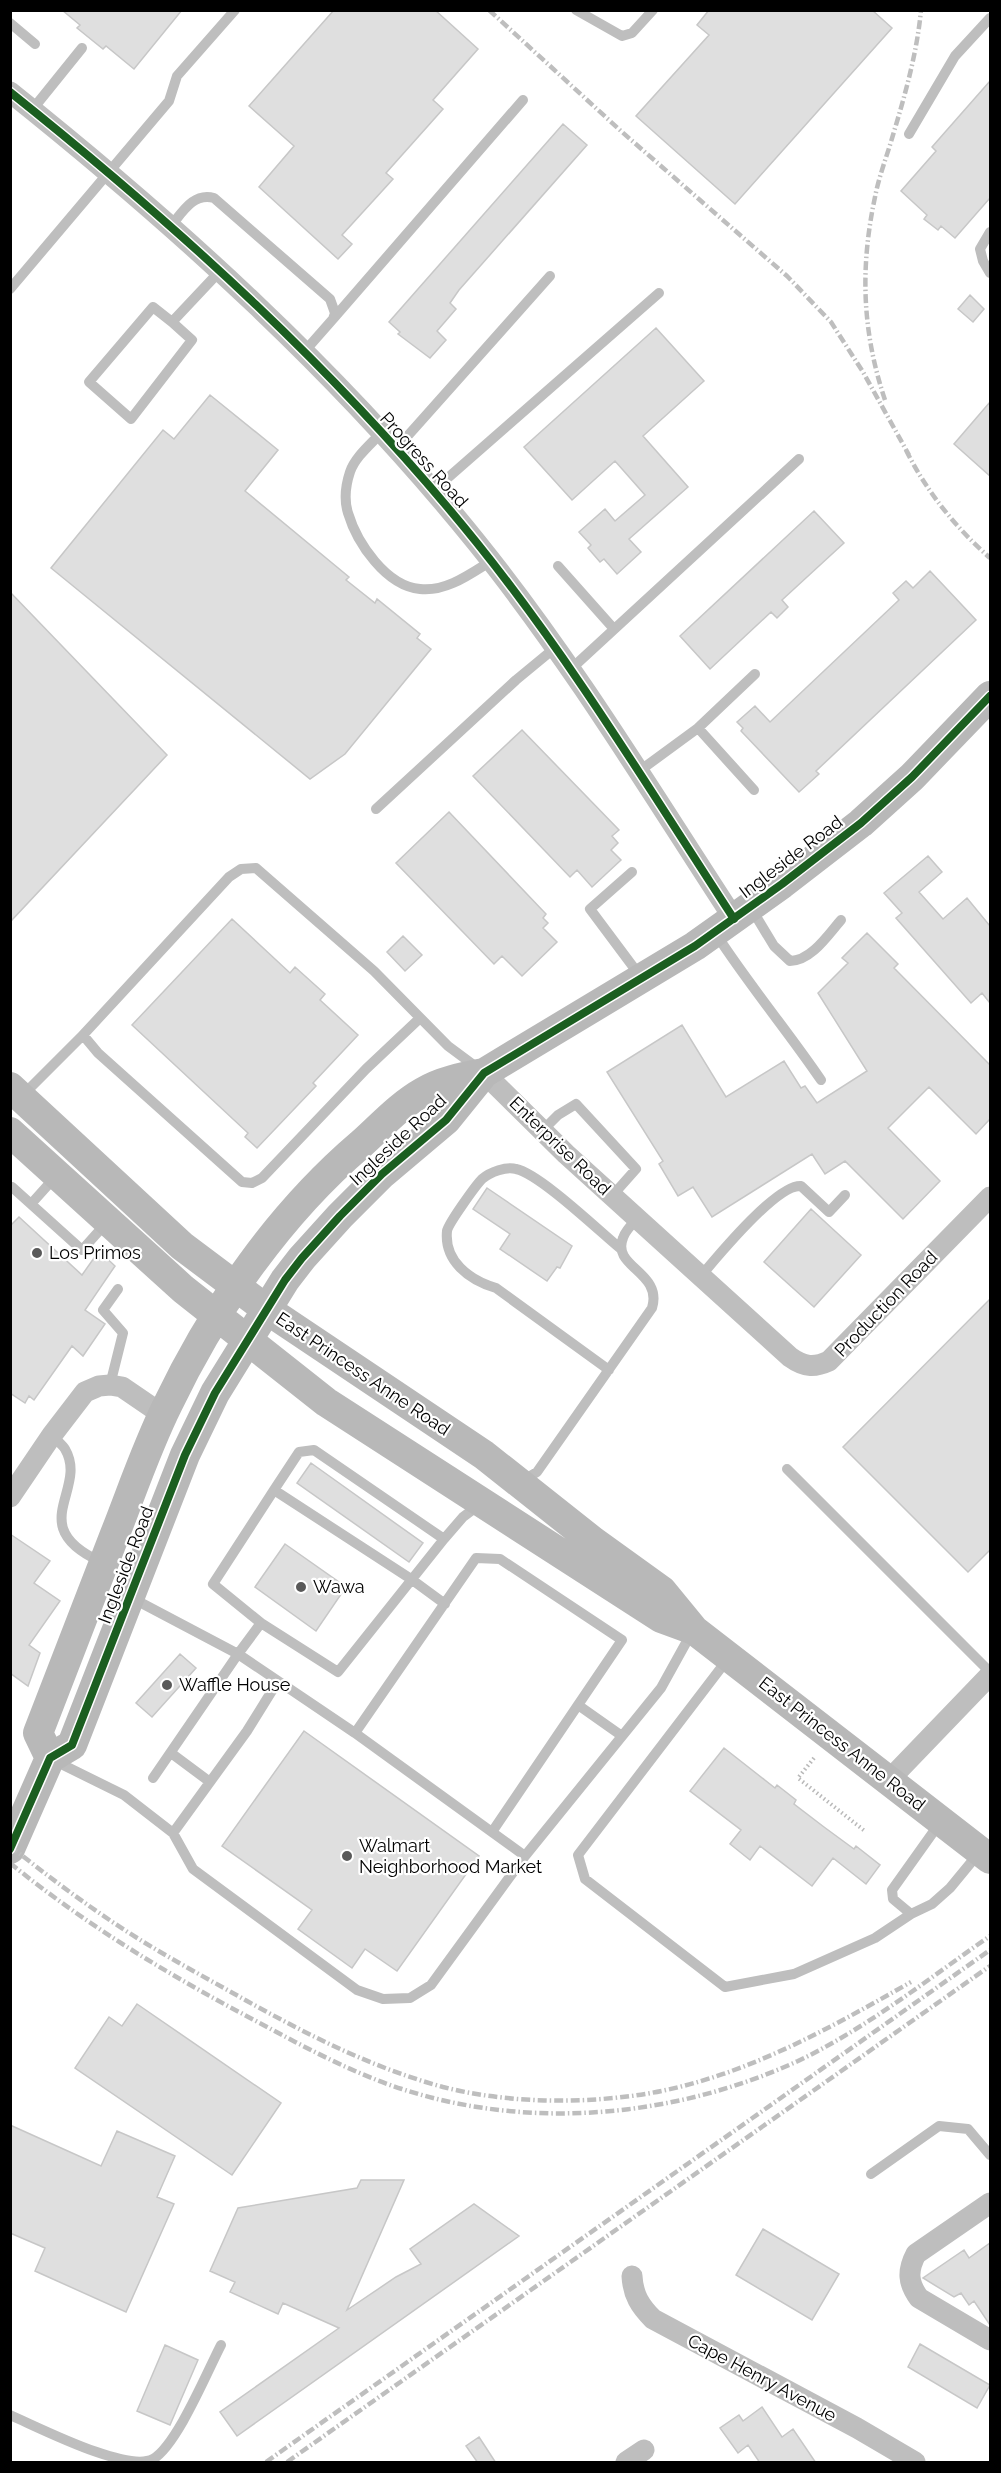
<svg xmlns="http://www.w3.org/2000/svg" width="1001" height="2473" font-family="Raleway,sans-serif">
<rect width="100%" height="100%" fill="#fff"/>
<path fill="#dfdfdf" stroke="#c7c7c7" stroke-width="1.5" d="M62 10H182L134 69 106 46 103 49 77 28 80 25Z
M334 10H435L478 49 433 100 443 109 386 173 393 179 342 235 352 244 338 259 259 187 294 146 249 106Z
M709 10H872L892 28 735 204 636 116 709 35 697 25Z
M990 81V198L955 238 941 226 938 230 924 219 927 215 901 191 936 151 932 147Z
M563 124 587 145 459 290 450 303 456 309 437 331 446 340 430 358 398 334 400 332 389 322Z
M970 295 984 309 973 322 958 309Z
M656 328 704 381 643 436 688 487 629 539 641 552 617 574 604 559 600 562 588 548 591 545 579 532 605 509 615 521 645 495 615 461 572 500 524 447Z
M210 395 278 450 245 491 349 577 346 580 375 603 377 599 420 634 417 638 431 649 345 754 310 779 51 568 163 430 174 439Z
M990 402V476L954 444Z
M814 511 844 543 782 600 788 607 777 618 771 612 710 669 680 636Z
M930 571 976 620 816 771 819 774 799 792 741 731 743 728 737 722 755 706 770 722 899 600 893 593 906 581 913 588Z
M10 592 167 755 10 922Z
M522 730 619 830 612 836 618 843 611 850 621 860 592 887 577 870 570 877 473 776Z
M449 812 546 914 543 918 548 923 543 928 557 942 522 976 502 956 494 964 396 863Z
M928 856 942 872 919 892 943 919 967 898 990 926V1003L982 993 971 1003 896 918 902 913 884 893Z
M232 919 290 973 295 967 325 994 320 1000 358 1035 313 1083 316 1086 257 1148 245 1137 248 1133 132 1025Z
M867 933 898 964 894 968 990 1065V1119L976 1134 929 1087 888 1128 940 1181 903 1219 845 1161 825 1174 812 1154 712 1217 693 1187 678 1196 659 1164 663 1161 607 1072 682 1025 726 1097 784 1061 801 1088 805 1086 817 1103 867 1071 818 993 848 963 842 958Z
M403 936 422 955 405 971 387 952Z
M487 1188 572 1246 560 1268 557 1267 547 1281 500 1249 510 1234 473 1209Z
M811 1209 861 1255 814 1307 764 1262Z
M19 1217 82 1275 99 1251 115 1266 85 1310 105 1324 83 1356 72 1346 34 1400 29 1396 25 1403 10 1393V1226Z
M990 1299V1550L968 1572 843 1447Z
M311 1463 423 1543 409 1562 297 1483Z
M10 1534 50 1561 34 1583 60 1601 29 1645 40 1653 28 1686 10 1673Z
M285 1544 346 1587 316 1631 255 1587Z
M180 1654 196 1668 152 1717 136 1703Z
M304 1731 479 1856 397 1971 365 1949 352 1968 298 1929 312 1910 222 1846Z
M724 1748 775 1788 777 1785 796 1800 794 1804 824 1827 854 1849 856 1846 880 1865 866 1884 833 1858 812 1886 760 1846 750 1860 730 1844 741 1830 690 1791Z
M137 2004 281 2103 232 2175 75 2068 109 2017 122 2026Z
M10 2125 101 2166 117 2131 175 2156 157 2197 174 2204 126 2312 35 2271 45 2248 10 2233Z
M361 2180H404L347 2310 396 2277 421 2264 410 2249 474 2204 519 2236 237 2436 220 2412 339 2328 283 2303 278 2314 230 2292 235 2282 210 2271 238 2208 357 2188Z
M763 2229 839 2274 812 2320 736 2275Z
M990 2243V2325L974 2301 969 2305 961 2293 954 2297 923 2278 964 2250 969 2258Z
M920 2344 990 2385 977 2408 908 2367Z
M165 2345 198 2360 170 2425 137 2411Z
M762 2407 782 2437 793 2429 816 2463H760L748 2445 738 2453 720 2428 739 2415 743 2421Z
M479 2437 496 2463H478L466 2446Z"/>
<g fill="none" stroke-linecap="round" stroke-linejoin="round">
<path stroke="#b9b9b9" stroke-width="4" stroke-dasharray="1.5 3" stroke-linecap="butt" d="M814 1758 798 1778 866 1832"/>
<path stroke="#bebebe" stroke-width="10" d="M576 10 622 36 632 33 653 10
M10 23 35 44
M32 110 82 48
M909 134 955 56 990 18
M170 227C182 213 193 192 214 198L330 299 335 313 333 319 304 352
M990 232 980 249 983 261 990 273
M10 289 169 101 177 76 235 10
M333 319 523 100
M172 322 153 307 89 382 131 419 192 340 172 322 220 271
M381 433C371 444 355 457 350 472 346 484 344 500 348 513 357 543 386 586 420 589 446 592 470 574 491 561
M396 449 550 276
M434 490 659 293
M558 566 614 629
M571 669 799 459
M698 728 755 674
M638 772 698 728 754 790
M376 809 516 680 556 647
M632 872 590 909 640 976
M751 908 774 946 790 961C811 961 828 935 841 920
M716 934C749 985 787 1030 821 1080
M420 1018 366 1069 262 1178 252 1183 242 1182 98 1053 83 1035 229 877 241 869 256 868 374 971 448 1046 479 1069
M22 1096 83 1035
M542 1131 558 1115 576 1104 636 1169 612 1196
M10 1188 12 1187 82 1250 108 1221
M31 1204 57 1175
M701 1276C717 1257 777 1184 801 1186L829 1212 845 1195
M609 1370 496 1288C469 1280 444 1261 447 1231 448 1224 476 1185 482 1179 490 1172 507 1166 516 1169 540 1174 599 1231 621 1249
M110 1385 123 1333 103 1310 118 1289
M52 1435C56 1440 62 1444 65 1449 89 1490 23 1526 101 1562
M787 1469 990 1672
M522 1481 537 1472 652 1308C663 1272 611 1267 623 1238 625 1231 632 1224 637 1219
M274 1490 299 1452 314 1450 444 1539
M130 1597 238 1654 261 1623 338 1672 444 1539 463 1517 479 1505
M261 1623 213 1584 274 1490 411 1579 445 1604
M727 1660 578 1855 585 1879 725 1987 794 1974 875 1938 911 1914 932 1904 950 1888 978 1854
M578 1705 622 1736
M355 1733 476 1558 500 1559 622 1640 492 1832
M171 1753 210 1782
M53 1760 124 1795 173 1833 247 1731 278 1681
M153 1778 238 1654 355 1733 525 1856 661 1688 692 1632
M173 1833 193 1869 357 1990 383 1999 410 1998 431 1985 525 1856
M911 1914 893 1899 892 1890 939 1824
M871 2174 939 2126 968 2129 990 2155
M10 2415C38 2427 127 2473 153 2459 177 2445 207 2372 221 2345"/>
<path stroke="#bebebe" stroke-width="21" d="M10 92C179 227 341 374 477 543 572 661 651 792 734 919
M484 1073 566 1154 790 1357C804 1367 814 1368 829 1361L990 1197
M10 1497 52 1435 85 1392 99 1386 110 1385 122 1387 163 1415
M889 1780 990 1675
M990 2203 916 2254C907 2271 908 2283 919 2298L990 2340
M632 2276C633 2295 640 2306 653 2319L857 2428 915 2462
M626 2462 644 2450"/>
<path stroke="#b8b8b8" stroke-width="30" d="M10 1087 182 1246 266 1309 484 1455 594 1542 662 1591 694 1630 990 1859
M10 1132 183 1289 326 1402 661 1618 691 1629
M50 1758 38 1733C63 1667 89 1601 115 1534 132 1491 147 1446 168 1404 214 1308 279 1214 361 1144 381 1126 400 1105 423 1092 441 1081 463 1077 484 1073
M10 1849 50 1758 72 1745 185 1455 215 1393 285 1280 302 1258 340 1216 382 1174 446 1120 484 1073 695 946 782 884 861 823 912 777 990 696"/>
<path stroke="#bebebe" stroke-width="4.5" stroke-dasharray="9 3 1.5 3" stroke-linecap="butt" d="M489 10 622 132 787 276 831 322 863 372 909 455
M885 400C862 331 860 268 875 197 879 176 887 156 893 135 905 95 917 53 921 10
M906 450C926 491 956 528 990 558
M10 1846C44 1873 78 1899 114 1923 157 1952 203 1976 247 2001 310 2036 373 2068 443 2087 502 2102 570 2104 631 2096 733 2083 823 2032 911 1982
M10 1863C81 1921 159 1969 239 2012 292 2040 346 2071 402 2089 531 2131 676 2117 798 2061 867 2028 928 1979 990 1936
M266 2462 990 1950
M287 2462 990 1966"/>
<g stroke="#fff" stroke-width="11">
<path id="cycleway" d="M10 92C179 227 341 374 477 543 572 661 651 792 734 919
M10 1849 50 1758 72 1745 185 1455 215 1393 285 1280 302 1258 340 1216 382 1174 446 1120 484 1073 695 946 782 884 861 823 912 777 990 696"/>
</g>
<use href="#cycleway" stroke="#1b5e20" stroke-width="8"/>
</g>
<g fill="#595959" stroke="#fff" stroke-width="2">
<circle cx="37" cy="1253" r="6"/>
<circle cx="301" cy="1587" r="6"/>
<circle cx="167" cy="1685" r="6"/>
<circle cx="347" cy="1856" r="6"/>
</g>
<g text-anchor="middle" stroke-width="4.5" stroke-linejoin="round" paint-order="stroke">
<g font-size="18" fill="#000" stroke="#fff">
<text transform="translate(424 460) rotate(48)" y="6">Progress Road</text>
<text transform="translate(791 857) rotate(-37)" y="6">Ingleside Road</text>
<text transform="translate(398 1140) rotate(-43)" y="6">Ingleside Road</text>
<text transform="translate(560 1146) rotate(44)" y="6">Enterprise Road</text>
<text transform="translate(886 1304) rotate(-46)" y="6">Production Road</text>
<text transform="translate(363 1374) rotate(34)" y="6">East Princess Anne Road</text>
<text transform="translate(126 1565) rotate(-69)" y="6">Ingleside Road</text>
<text transform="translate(842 1744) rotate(38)" y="6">East Princess Anne Road</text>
<text transform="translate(762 2378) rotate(28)" y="6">Cape Henry Avenue</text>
</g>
<g font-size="18" fill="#000" stroke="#fff" text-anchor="start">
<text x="49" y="1259">Los Primos</text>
<text x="313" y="1593">Wawa</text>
<text x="179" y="1691">Waffle House</text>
<text x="359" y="1852">Walmart<tspan x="359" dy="21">Neighborhood Market</tspan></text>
</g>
</g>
<rect width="1001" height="2473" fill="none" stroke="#000000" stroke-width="24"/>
</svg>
